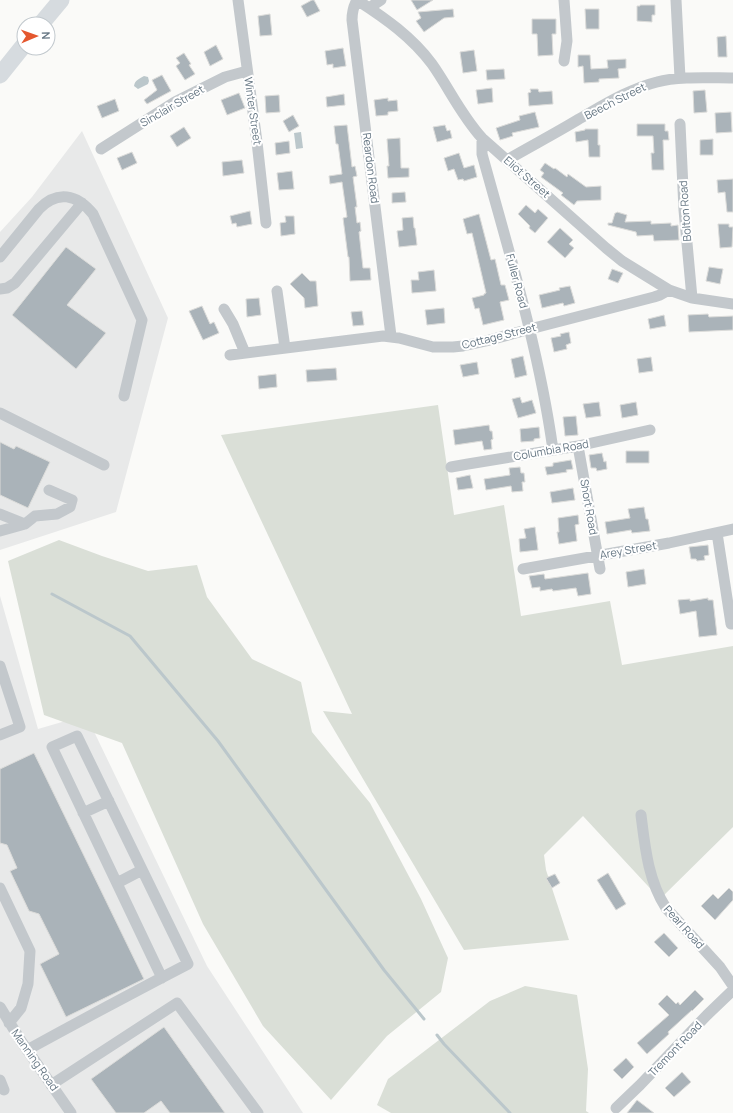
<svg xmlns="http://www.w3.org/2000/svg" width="733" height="1113" font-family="Manrope,sans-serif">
<rect width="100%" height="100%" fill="#fafaf8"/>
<path fill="#e8e9e9" d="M82 131 168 318 116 512 0 550V232L32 197Z
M0 596 38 729 86 715 207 966 303 1113H0Z"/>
<path fill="#dadfd7" d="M438 405 454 515 504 505 521 616 610 601 622 665 733 646V827L660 899 583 816 544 855 546 870 569 940 464 950 323 711 352 714 221 435Z
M59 540 102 556 148 571 197 565 207 597 252 659 301 682 312 732 370 803 421 899 448 958 441 992 387 1036 331 1100 263 1026 203 924 122 743 44 715 8 561Z
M525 986 577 995 588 1069 586 1111 589 1113H391L377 1105 388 1079 490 1001Z"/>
<path fill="#bbc7cb" d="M144 76 148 77 149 81 148 84 138 89 134 86C135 80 139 79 144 76Z
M301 132 303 148 296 149 294 133Z"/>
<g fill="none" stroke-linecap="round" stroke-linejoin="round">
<path stroke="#bbc7cb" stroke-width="3" d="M52 594 130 636 218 741 384 970 424 1019
M437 1035 444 1044 510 1113"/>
</g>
<path fill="#aab3b9" stroke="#dcdcda" d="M312 0H314L320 11 307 17 301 6Z
M411 0H433L417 10Z
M640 5H655V15H652V22L637 21V6H640Z
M453 9 454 17 444 18 424 32 416 21 421 18 418 12Z
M585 9H599V29H586Z
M270 14 272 35 260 36 258 16Z
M532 19H556V34H552L553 55 538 56 537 34H532Z
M726 36 727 57H718L717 37Z
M216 45 223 59 210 66 204 52Z
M343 48 346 66 333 68V64L327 65 325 51Z
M474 50 477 71 463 73 460 52Z
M184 53 191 64 189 65 195 74 185 80 176 66 180 63 176 58Z
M578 55H590L591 69 608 68 607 60 626 59V68L618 69 619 78 599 79V82L584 83 583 66 578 67Z
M504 69 505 79 487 80 486 70Z
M162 75 171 91 147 104 144 100 157 90 152 80Z
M492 88 493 102 478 104 476 90Z
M530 89H538L539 92 552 91 553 104 529 106 528 93 531 92Z
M705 90 707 112 694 113 693 91Z
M239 93 245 108 227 115 221 100Z
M344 94 345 105 327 107 326 97Z
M279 95 280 112 266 113 265 96Z
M388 98V101L397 100 398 111 388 112V115L376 116 374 100Z
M115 99 119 111 102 118 97 106Z
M535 112 539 127 512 133 513 136 500 140 496 128 520 120 519 116Z
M731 112 732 132 716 133 715 113Z
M293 115 299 126 289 132 283 121Z
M637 124H665V131H668L669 140H663L664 170H652L651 153H654L653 136H637Z
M347 125 352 167 355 166 357 176 353 177 357 207H355L357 223 360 222 361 231 359 232 363 268H370L371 280 350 281 349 257H348L343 218 347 217 342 182 330 184 329 176 342 174 338 144H336L334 126Z
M445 125 447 131 450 130 452 138 437 142 433 127Z
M184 127 191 138 177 147 170 136Z
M585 129H598V145H600V157H589L588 140 576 142 575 132 585 130Z
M400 138 401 168H409V177L388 178 387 166H389L387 139Z
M713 139V155H700V140Z
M289 141 290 153 276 155 275 143Z
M132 152 137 163 122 170 117 158Z
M459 153 464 168 474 165 477 177 464 181 463 179 458 180 454 169 448 171 444 158Z
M242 160 244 173 223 176 222 162Z
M545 163 554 169 555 168 567 177 568 174 586 187 601 186V200L577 201 574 205 561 195 563 193 541 177 544 173 540 170Z
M292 171 294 189 279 190 277 173Z
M733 179V212H727L725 192 718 193 717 180Z
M405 192 406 202 392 203V193Z
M526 205 535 213 538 209 548 218 535 233 529 228 530 226 518 214Z
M250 211 252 224 237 227 236 223 232 224 230 216Z
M617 212 627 215 625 222 651 221V224L671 223V226L678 225 679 240 654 241 653 235 637 236 636 232 608 225V223H612L615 213H616Z
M479 214 491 260 495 259 501 285H505L509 300 500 302 504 320 483 325 479 308 475 309 472 298 484 295V294L486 293 472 233 467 234 463 219Z
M285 216H294L295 234 281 236 280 223 286 222Z
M413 217 414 228H415L417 245 399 247 397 231 403 230 402 218Z
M718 224H729V227H733L732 247 720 248Z
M560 228 573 240 569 244 574 248 565 258 547 242Z
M66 247 96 269 67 305 106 333 76 369 12 315Z
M709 267 723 269 720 284 706 281Z
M612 269 623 273 618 283 608 279Z
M434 270 436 291 412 293 411 280H419L418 272Z
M302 273 310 281H316L318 306 305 308 304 298 290 284Z
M570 286 575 303 564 306 563 303 542 308 539 295 560 290 559 288Z
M259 298 261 315 247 317 246 299Z
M202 306 210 324 214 322 219 333 203 340 189 311Z
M444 308 445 323 427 325 425 310Z
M362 311 364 325 353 326 351 312Z
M708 314 709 317 733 316V330L689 332 688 315Z
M664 315 666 326 650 329 648 319Z
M569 332 571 343 566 345 567 349 554 352 551 338 561 336 560 334Z
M523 356 527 375 515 378 511 359Z
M651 357 653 371 639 373 637 359Z
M477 362 479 374 463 377 460 365Z
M336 368 337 380 307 382 306 370Z
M276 374 277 387 259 389 258 376Z
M520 397 522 403 532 400 536 413 518 418 512 399Z
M599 402 601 416 586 418 583 404Z
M636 402 638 415 622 418 620 405Z
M576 416 578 435 565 436 563 417Z
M489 425 490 431H492L493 439 491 440 492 449 484 450 482 441 455 445 453 430Z
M539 427 540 438 534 439V441L521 442 520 429Z
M0 442 14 449 16 446 50 462 28 508 0 495Z
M626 451H649V463H626Z
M602 453 604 462 606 461 607 469 597 471 596 468H591L589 455Z
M571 460 573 469 566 470 567 472 547 475 545 467 553 466V463Z
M520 467 521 473H524L525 482H522L523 491 512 492 511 486 486 490 484 479 510 475 509 468Z
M470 475 473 488 458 490 456 478Z
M573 488 575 500 552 503 550 492Z
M644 507 646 519H648L650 531 632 533 631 530 607 534 605 522 630 518 628 509Z
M578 515 579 524 575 525 577 541 559 544 557 532H559L558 518Z
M535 527 538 550 520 552 519 539 526 538 524 529Z
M708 545 709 555 704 556 705 560 697 561 696 559H691L689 547Z
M644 569 646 584 628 587 626 572Z
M588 573 591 594 578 596 576 588 553 591 552 589 540 591V587L532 588 529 576 544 574 545 579Z
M708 598V600H713L717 635 699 637 696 611 680 614 678 600 690 599V601Z
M34 753 144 979 66 1017 40 964 59 954 39 914 29 911 10 871 17 868 7 845 0 843V769Z
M608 873 626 904 616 910 597 880Z
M555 874 560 883 552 888 546 878Z
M729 888 733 892V900L715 920 701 906 713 894 718 899Z
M664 933 678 948 669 957 654 942Z
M695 990 704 999 692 1011V1010L668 1032 669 1034 647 1054 637 1043 669 1015 658 1004 667 995 676 1004 678 1002 680 1005Z
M164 1027 225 1113H170L161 1101 144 1113H116L91 1079Z
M626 1058 634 1067 622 1079 613 1070Z
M682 1072 691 1082 674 1097 665 1088Z
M637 1100 654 1113H627Z"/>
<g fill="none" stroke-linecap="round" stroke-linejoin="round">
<path stroke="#c3c8cc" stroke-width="11" d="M238 0 257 142 266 223
M357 0C385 18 412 37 432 64 449 88 461 115 482 138L606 248 622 261 669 290 692 298 733 304
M357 0C353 7 352 13 352 20L391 336
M676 0 680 78
M369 8 381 0
M564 61 567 41 564 0
M680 124 684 210 692 298
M482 138V154C509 252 539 349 553 450
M101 149 175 102 225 77 247 71
M507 160C531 146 556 133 579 119 604 105 629 89 657 82 678 76 710 78 733 78
M0 257 39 209C57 190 77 194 93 214L142 320 124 396
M0 289 7 288 15 283 82 203
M277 291 285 348
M224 309 233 324 245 353
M230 355 383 336 399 338 433 347H453L463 346 486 341 530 329 654 297 660 295 669 290
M0 413 104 465
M578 446 600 569
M451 467 468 464 578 446 650 430
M0 514 25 524 0 531
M25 524 35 516 57 514 70 507 72 500 49 490
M717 533 731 624
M523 569 669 543 733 529
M0 666 20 727 0 735
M83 813 109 801
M641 815C645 847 648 880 666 908L720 967 733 986
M117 883 142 870
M0 888 30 951 28 984 21 1008 9 1023
M0 1007 21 1041 71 1113
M27 1050C80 1021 134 992 188 964L77 736 52 747 162 978
M0 1080 4 1090
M51 1085 177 1003 258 1113
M616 1108 640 1085 707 1015 733 990"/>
<path stroke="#d6dbdf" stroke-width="17" d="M41 24 61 0
M0 75 24 45"/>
</g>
<g text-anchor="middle" stroke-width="4" stroke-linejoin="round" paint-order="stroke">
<g font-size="11" fill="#657683" stroke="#fff">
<text transform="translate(615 101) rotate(-27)" y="4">Beech Street</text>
<text transform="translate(172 106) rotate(-30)" y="4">Sinclair Street</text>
<text transform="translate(253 111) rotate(82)" y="4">Winter Street</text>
<text transform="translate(371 168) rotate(83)" y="4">Reardon Road</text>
<text transform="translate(527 177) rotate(41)" y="4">Eliot Street</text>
<text transform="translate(685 211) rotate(-94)" y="4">Bolton Road</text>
<text transform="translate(517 281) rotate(75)" y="4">Fuller Road</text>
<text transform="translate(499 336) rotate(-14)" y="4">Cottage Street</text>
<text transform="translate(551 450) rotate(-10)" y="4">Columbia Road</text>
<text transform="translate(589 507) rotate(80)" y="4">Short Road</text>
<text transform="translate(628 550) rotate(-10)" y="4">Arey Street</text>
<text transform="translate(684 927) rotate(48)" y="4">Pearl Road</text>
<text transform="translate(675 1049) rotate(-46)" y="4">Tremont Road</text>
<text transform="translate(35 1060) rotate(55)" y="4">Manning Road</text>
</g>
</g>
<g transform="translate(36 36) rotate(88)"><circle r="19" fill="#ffffff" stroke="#c1c8cd"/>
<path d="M0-3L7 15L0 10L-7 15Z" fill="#e4572e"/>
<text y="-6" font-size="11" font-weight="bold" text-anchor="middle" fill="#657683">N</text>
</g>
</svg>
